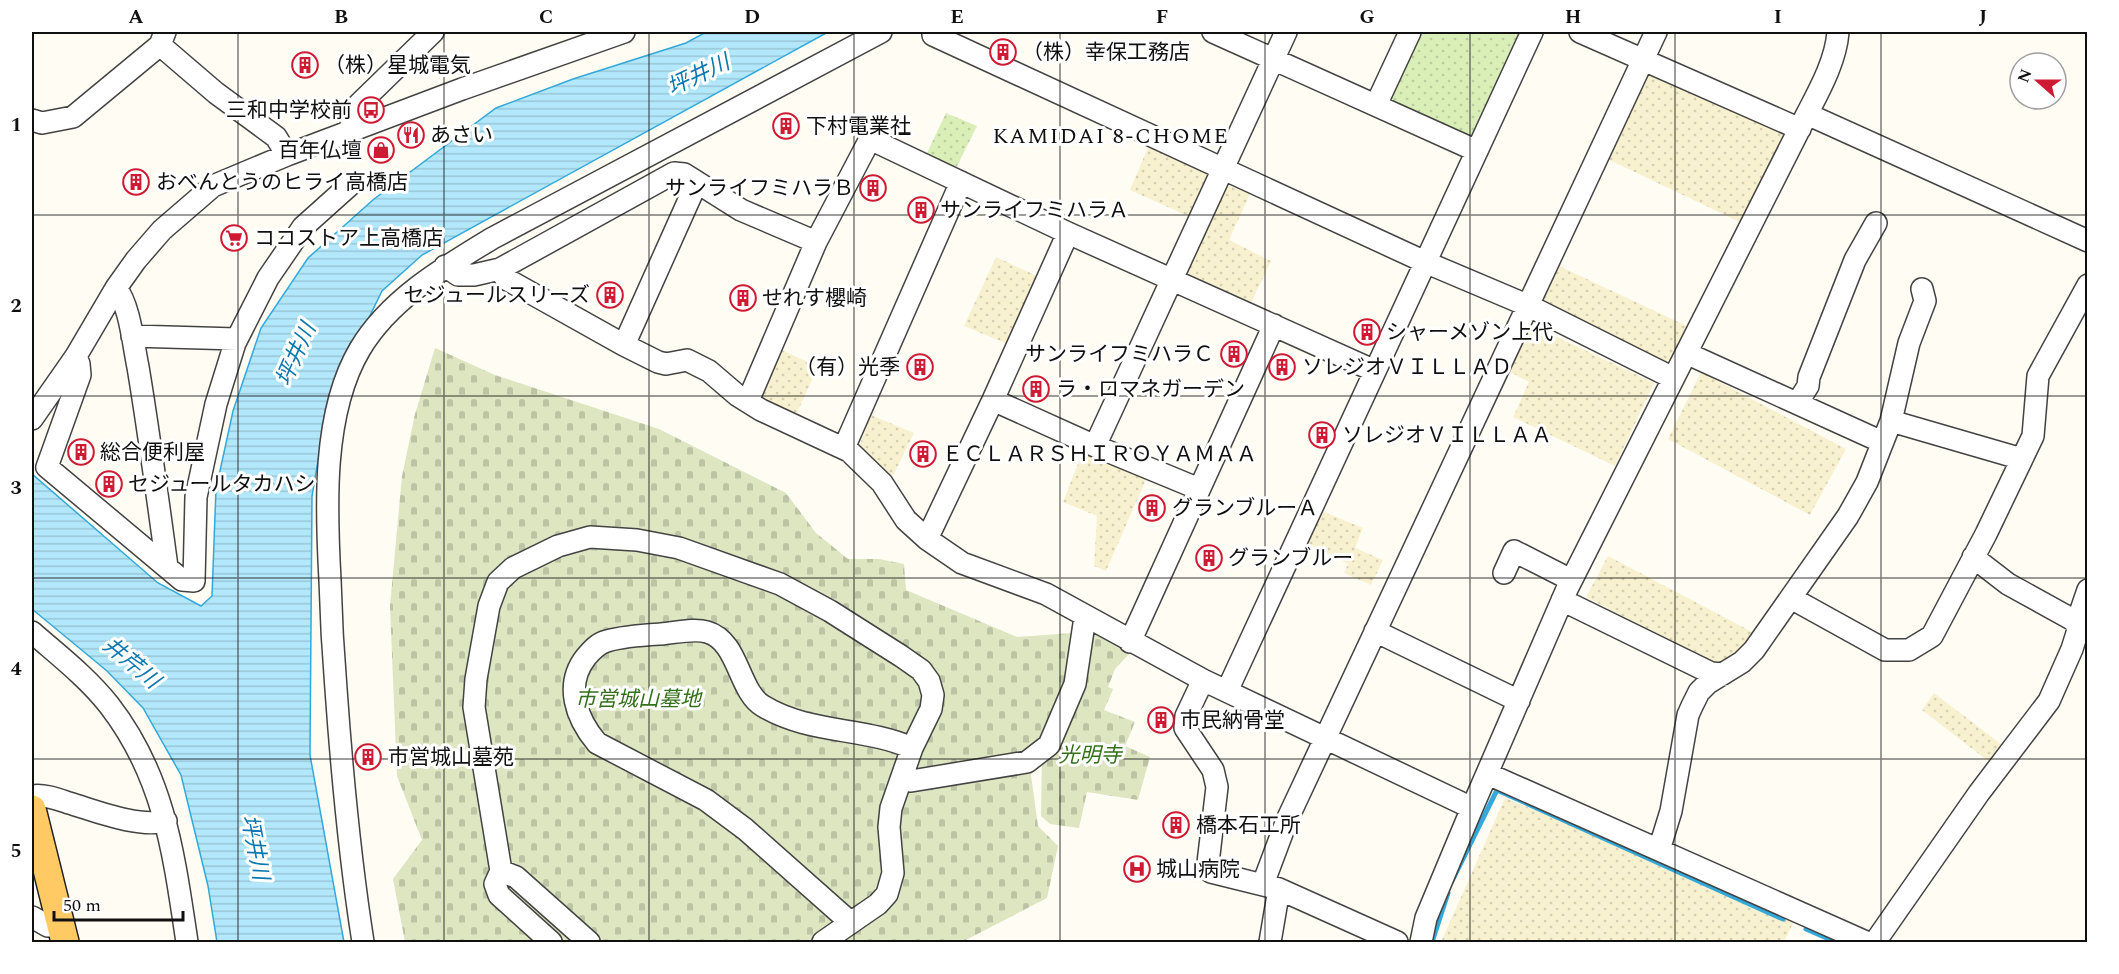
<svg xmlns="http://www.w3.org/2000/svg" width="2119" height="974" font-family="Spectral,'Noto Sans JP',serif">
<defs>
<pattern id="farmland-dots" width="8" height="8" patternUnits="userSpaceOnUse" patternTransform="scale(1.5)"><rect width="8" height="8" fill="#f8f1d0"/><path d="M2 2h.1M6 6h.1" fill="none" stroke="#d4ceb2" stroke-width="1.8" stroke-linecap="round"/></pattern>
<pattern id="grass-dots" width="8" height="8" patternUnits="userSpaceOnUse" patternTransform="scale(1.5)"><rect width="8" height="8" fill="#daeeb8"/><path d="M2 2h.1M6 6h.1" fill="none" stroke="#bacb9d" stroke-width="1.8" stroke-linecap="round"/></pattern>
<pattern id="cemetery-stones" width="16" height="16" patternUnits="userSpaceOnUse" patternTransform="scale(1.5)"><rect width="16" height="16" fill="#dde5c1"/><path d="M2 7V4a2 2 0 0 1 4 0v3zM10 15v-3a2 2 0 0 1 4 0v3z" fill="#bdc3a5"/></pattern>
<pattern id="water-rules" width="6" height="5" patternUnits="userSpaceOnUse" patternTransform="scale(1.5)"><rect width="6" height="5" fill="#b3e8fc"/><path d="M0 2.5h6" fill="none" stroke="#99c6d7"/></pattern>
</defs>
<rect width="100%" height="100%" fill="#fffcf4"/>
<path fill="url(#farmland-dots)" d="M1644 66 1780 131 1784 139 1744 224 1601 156Z
M1149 145 1206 172 1208 178 1190 217 1130 190Z
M1230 186 1250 194 1229 240 1271 261 1250 305 1187 276 1184 268 1223 188Z
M996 257 1039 277 1010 345 964 326Z
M1559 266 1689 327 1672 359 1662 363 1541 306Z
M1532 325 1654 383 1615 466 1513 417 1529 382 1510 372Z
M782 350 818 367 795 417 758 400Z
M1701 372 1846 449 1810 515 1668 439Z
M871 415 914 433 890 482 858 450Z
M1083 451 1147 477 1106 571 1094 566 1097 516 1063 502Z
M1322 511 1363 528 1355 548 1383 560 1371 585 1344 573 1348 564 1306 543Z
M1608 556 1756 634 1721 668 1586 597Z
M1934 693 2014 754 2001 771 1922 710Z
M1505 798 1796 917 1784 942H1441Z"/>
<path fill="url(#grass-dots)" d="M1418 32H1525L1477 136 1469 140 1386 103Z
M946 113 977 126 955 170 926 155Z"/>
<path fill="url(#cemetery-stones)" d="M435 348 495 375 659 429 786 493 816 533 848 559H879L904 564 906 590 1017 637 1073 633 1069 684 1031 775 1038 826 1058 846 1047 898 962 942H405L393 879 422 840 397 776 390 606 402 476 415 414Z
M1092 632 1129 654 1115 669 1108 687 1113 689 1104 710 1135 722 1125 746 1150 757 1138 800 1087 792 1079 828 1050 824 1041 816 1042 755Z"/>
<path fill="url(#water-rules)" stroke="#33a8da" stroke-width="1.5" d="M706 32H828L422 255 382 291 328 402 312 496 310 755 344 942H217L208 886 181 775 143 708 107 671 32 609V474L158 583 201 606 212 596 216 489 233 411 261 328 308 258 374 199 496 108 573 79 686 43Z"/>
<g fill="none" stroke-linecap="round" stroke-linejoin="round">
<path stroke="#33a8da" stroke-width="5" d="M1452 881 1497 790 1783 919
M1806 929 1836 942
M1432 942 1448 893"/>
<g stroke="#434343" stroke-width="24">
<path id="minor" d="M165 32 160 45 216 93 276 137 287 155
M938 32 933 35 1425 262 1529 306 1673 378
M1213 32 1477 151
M1580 32 1800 129
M1376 105 1410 32
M1807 114 2088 241
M32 120 42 123 73 117 160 45
M349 131 358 105 433 32
M445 266 458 275H474L500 269 674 173 684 174 741 210 816 242
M500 269 506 279 624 345 658 362 666 364 687 360 709 371 737 395 761 410 849 451 882 483 906 520 927 539 962 563 1046 594 1203 680 1472 808
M116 288C130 306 133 343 138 367 149 433 158 500 167 567
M132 336 237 339
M624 345 697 182
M1686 353 1882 442
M76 356 79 364 80 375 47 467 182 580 194 581 196 497 216 404 235 343 268 278 303 227 351 184
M993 400 1095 446 1199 489
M748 401 816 242 870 139 1068 233 1375 371
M1798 402 1808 386 1809 377 1855 260 1876 223
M32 419 76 356 116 288 136 260 162 230 213 186 287 155 462 89 624 32
M1891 421 2022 459
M1095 446 1286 32
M844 448 961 182
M927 539 993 400 1068 233
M1504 573 1514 551 1571 580
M1791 598 1885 650H1909L1932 636 1986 534 2033 436 2038 376 2088 285
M1562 600 1711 673 1723 674
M2076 625 2088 590
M1375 631 1519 701
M32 632C58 655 87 677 109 705 165 777 174 856 187 942
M1130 642 1274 325
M1203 680 1186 716 1185 728 1213 770 1217 787 1208 863 1211 872 1279 889 1270 942
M1227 691 1532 32
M1488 774 1866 942
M901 779 911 781 1027 762 1049 745 1075 684 1085 617
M32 796C44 794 57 799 69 803 96 811 138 828 166 821
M1659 850 1671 811 1688 715 1692 706 1699 692 1708 683 1742 662 1754 650 1848 516 1867 482 1891 421 1909 343 1925 301 1922 289
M501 871 516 877 589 942
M1263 884 1287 820 1656 32
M1279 889 1397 942
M32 917 48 926H60
M363 942C350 859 342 774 336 689 333 653 331 617 330 580 326 508 322 413 360 349 389 300 443 268 491 239L881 32
M551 942 499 895 495 884 501 871 474 707 476 679 489 606 498 582 513 568 558 546 590 537 637 540 679 548 780 584 830 611 901 656 921 670 929 681 933 695 931 709 912 748C865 727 809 734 763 706 738 691 739 641 707 632 694 628 675 633 661 634 644 635 624 636 607 641 598 643 592 650 586 657 564 685 576 718 597 743L706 800 745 829 850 922
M823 942 878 904 887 894 893 873 889 827 891 808 912 748
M1421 942 1426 918 1472 808 1567 589 1807 114C1820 89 1836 60 1838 32
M1875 942 1979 793 2049 701 2072 649 2078 630 2075 621 2008 584 1973 557"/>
</g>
<g stroke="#212121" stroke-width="30">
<path id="major" d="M32 809 65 942"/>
</g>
<use href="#minor" stroke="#fff" stroke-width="21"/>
<use href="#major" stroke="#ffca64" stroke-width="27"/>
</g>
<path fill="none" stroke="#101010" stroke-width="1.5" stroke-opacity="0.55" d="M238 32V942M444 32V942M649 32V942M854 32V942M1060 32V942M1265 32V942M1470 32V942M1675 32V942M1881 32V942M32 215H2088M32 396H2088M32 578H2088M32 759H2088"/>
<defs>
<g id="building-ring" transform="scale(1.35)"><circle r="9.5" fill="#fff" stroke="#cf1a34" stroke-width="1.5"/><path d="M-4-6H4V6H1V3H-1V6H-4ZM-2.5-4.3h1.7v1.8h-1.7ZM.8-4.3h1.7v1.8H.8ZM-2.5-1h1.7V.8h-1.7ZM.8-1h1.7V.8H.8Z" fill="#cf1a34"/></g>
<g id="bus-ring" transform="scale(1.35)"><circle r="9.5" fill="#fff" stroke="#cf1a34" stroke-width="1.5"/><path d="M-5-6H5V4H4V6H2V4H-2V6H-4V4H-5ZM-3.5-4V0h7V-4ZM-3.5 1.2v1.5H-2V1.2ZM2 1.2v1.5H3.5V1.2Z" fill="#cf1a34"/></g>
<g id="restaurant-ring" transform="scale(1.35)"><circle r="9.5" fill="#fff" stroke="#cf1a34" stroke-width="1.5"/><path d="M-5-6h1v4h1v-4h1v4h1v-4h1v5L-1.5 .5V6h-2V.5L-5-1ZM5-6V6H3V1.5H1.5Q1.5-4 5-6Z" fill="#cf1a34"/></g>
<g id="shop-ring" transform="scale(1.35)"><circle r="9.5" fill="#fff" stroke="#cf1a34" stroke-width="1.5"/><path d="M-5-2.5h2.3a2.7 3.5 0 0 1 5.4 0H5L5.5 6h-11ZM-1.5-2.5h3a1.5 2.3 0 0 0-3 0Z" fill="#cf1a34"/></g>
<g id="supermarket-ring" transform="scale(1.35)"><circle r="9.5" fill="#fff" stroke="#cf1a34" stroke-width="1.5"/><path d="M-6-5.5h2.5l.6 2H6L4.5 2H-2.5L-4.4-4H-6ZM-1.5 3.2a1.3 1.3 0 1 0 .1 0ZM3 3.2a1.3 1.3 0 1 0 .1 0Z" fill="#cf1a34"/></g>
<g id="hospital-ring" transform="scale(1.35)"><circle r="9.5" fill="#fff" stroke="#cf1a34" stroke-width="1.5"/><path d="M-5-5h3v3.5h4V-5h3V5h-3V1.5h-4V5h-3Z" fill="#cf1a34"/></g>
</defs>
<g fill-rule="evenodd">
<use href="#building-ring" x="1003" y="52"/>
<use href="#building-ring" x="305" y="65"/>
<use href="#bus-ring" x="371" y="110"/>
<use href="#building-ring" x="786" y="126"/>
<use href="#restaurant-ring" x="411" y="135"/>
<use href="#shop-ring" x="381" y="150"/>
<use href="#building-ring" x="136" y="182"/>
<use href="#building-ring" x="873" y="188"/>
<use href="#building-ring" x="921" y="210"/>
<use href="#supermarket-ring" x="234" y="238"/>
<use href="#building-ring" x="610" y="295"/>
<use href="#building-ring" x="743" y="298"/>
<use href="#building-ring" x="1367" y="332"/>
<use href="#building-ring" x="1234" y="354"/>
<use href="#building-ring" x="920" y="367"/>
<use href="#building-ring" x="1282" y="367"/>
<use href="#building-ring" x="1036" y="389"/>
<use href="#building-ring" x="1322" y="435"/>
<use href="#building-ring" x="81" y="452"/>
<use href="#building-ring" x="923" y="454"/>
<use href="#building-ring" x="109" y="484"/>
<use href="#building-ring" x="1152" y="508"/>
<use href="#building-ring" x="1209" y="558"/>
<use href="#building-ring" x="1161" y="720"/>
<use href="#building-ring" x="368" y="757"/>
<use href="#building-ring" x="1176" y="825"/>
<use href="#hospital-ring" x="1137" y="869"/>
</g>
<g text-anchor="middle" stroke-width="6" stroke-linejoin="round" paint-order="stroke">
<g font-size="21" fill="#101010" stroke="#fff" text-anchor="start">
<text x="1022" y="59">（株）幸保工務店</text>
<text x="324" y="72">（株）星城電気</text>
<text x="352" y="117" text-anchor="end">三和中学校前</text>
<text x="806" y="133">下村電業社</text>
<text x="430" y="142">あさい</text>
<text x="362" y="157" text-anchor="end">百年仏壇</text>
<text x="156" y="189">おべんとうのヒライ高橋店</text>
<text x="854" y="195" text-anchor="end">サンライフミハラＢ</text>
<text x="940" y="217">サンライフミハラＡ</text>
<text x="254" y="245">ココストア上高橋店</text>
<text x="590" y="302" text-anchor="end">セジュールスリーズ</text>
<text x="762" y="305">せれす櫻崎</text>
<text x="1386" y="339">シャーメゾン上代</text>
<text x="1214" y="361" text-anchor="end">サンライフミハラＣ</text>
<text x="900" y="374" text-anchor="end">（有）光季</text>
<text x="1302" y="374">ソレジオＶＩＬＬＡＤ</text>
<text x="1056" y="396">ラ・ロマネガーデン</text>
<text x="1342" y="442">ソレジオＶＩＬＬＡＡ</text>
<text x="100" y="459">総合便利屋</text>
<text x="942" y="461">ＥＣＬＡＲＳＨＩＲＯＹＡＭＡＡ</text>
<text x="128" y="491">セジュールタカハシ</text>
<text x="1172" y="515">グランブルーＡ</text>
<text x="1228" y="565">グランブルー</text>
<text x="1180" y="727">市民納骨堂</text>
<text x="388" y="764">市営城山墓苑</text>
<text x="1196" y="832">橋本石工所</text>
<text x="1156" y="876">城山病院</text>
</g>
<g font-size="21" font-style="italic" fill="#347019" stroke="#fff">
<text x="638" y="706">市営城山墓地</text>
<text x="1090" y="762">光明寺</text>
</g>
<g font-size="22" font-style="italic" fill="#0c78b0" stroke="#fff">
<text transform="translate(698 74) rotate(-25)" y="8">坪井川</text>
<text transform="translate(295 354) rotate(-66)" y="8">坪井川</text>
<text transform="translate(132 662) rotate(40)" y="8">井芹川</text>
<text transform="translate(256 847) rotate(79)" y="8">坪井川</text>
</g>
<g font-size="22" letter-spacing="1.5" fill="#101010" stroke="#fff">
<text x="1111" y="143">KAMIDAI 8-CHOME</text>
</g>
</g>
<rect width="2119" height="974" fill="none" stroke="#ffffff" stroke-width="66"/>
<g transform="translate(2038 81) rotate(291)"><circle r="28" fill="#ffffff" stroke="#9f9f9f" stroke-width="1.5"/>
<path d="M0-4.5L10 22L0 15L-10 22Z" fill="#cf1a34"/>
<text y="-9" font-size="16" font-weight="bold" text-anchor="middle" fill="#101010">N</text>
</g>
<path d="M54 911v9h129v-9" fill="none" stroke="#101010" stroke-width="3"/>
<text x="63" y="911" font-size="18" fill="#101010" stroke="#ffffff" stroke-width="4.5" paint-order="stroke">50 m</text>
<rect x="33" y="33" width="2053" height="908" fill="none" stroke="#101010" stroke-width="2"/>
<g font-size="20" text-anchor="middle" font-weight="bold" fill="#101010">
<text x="136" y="23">A</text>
<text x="341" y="23">B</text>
<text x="546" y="23">C</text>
<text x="752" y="23">D</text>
<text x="957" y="23">E</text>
<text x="1162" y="23">F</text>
<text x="1367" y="23">G</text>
<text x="1573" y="23">H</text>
<text x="1778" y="23">I</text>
<text x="1983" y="23">J</text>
<text x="16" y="131">1</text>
<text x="16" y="312">2</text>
<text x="16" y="494">3</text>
<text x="16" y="675">4</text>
<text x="16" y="857">5</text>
</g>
</svg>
